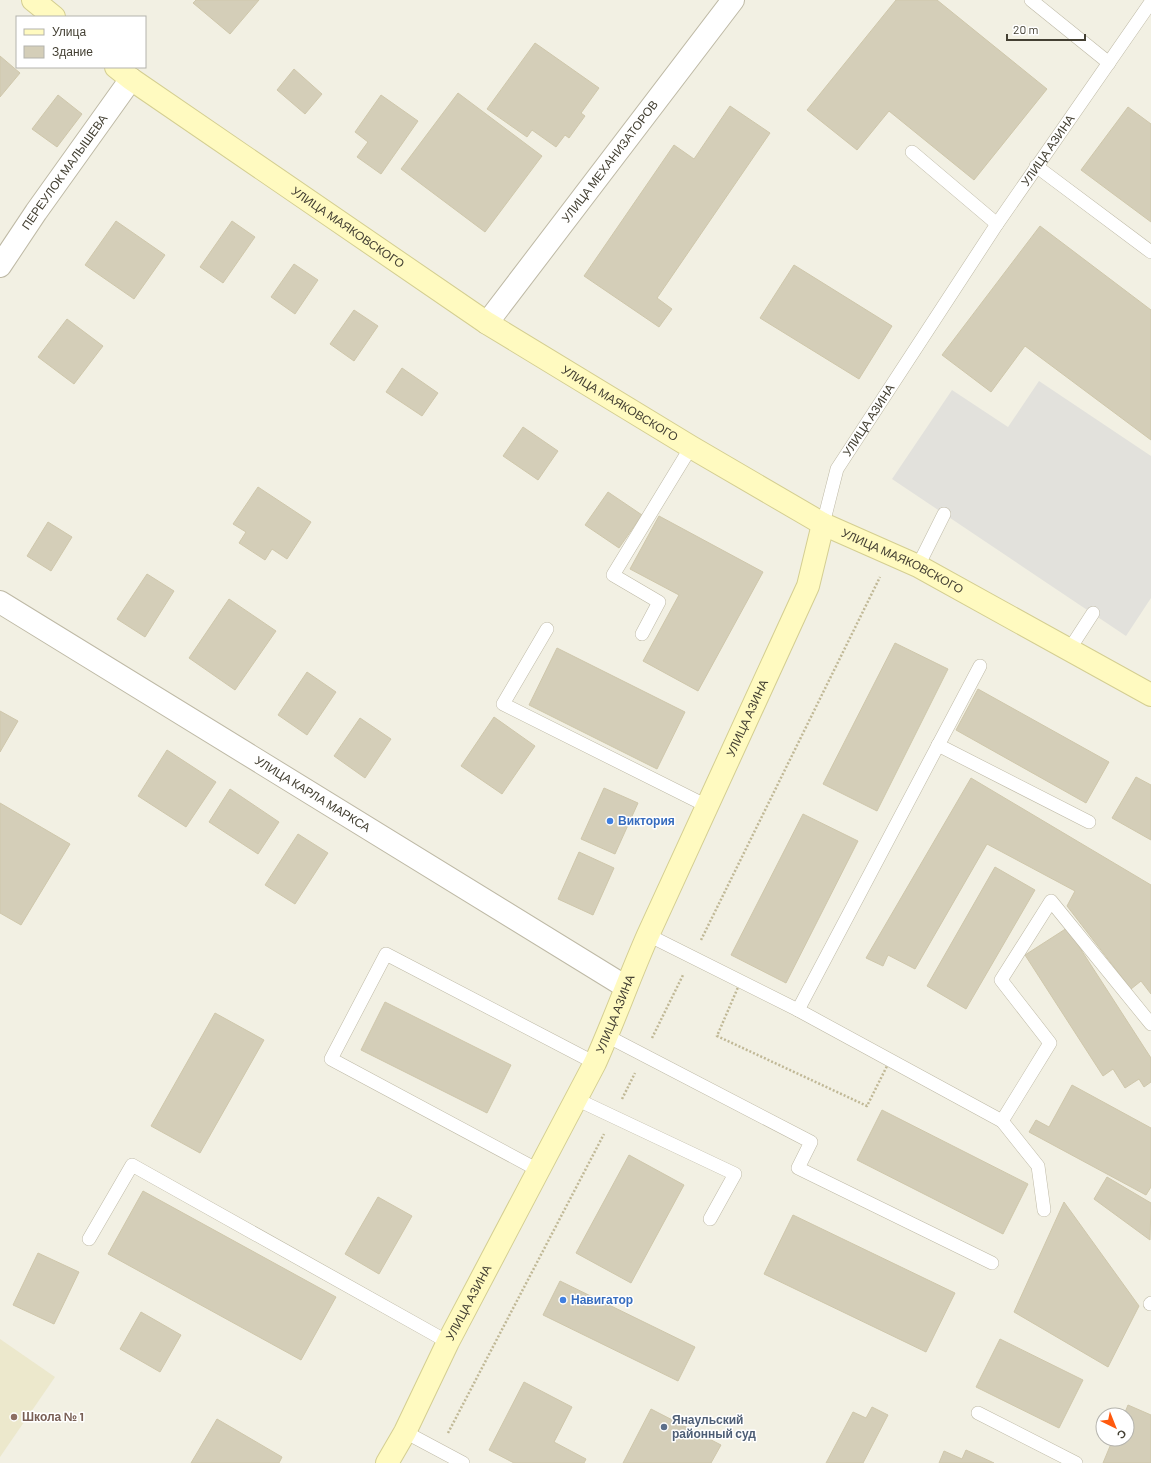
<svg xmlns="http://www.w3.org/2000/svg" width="1151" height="1463" font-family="Barlow,sans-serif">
<rect width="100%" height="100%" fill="#f2f0e3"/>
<path fill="#ece8cc" d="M0 1339 55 1377 0 1457Z"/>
<path fill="#e2e1dc" d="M1039 381 1151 456V598L1126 636 892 479 952 390 1008 427Z"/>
<path fill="#d4ceb8" stroke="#cfc7ab" d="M196 0H259L230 34 193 3Z
M896 0H937L1047 89 974 180 889 111 857 150 807 110Z
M535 43 599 88 581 113 585 116 569 138 565 135 556 147 532 130 527 137 487 109Z
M0 56 20 73 0 97Z
M294 69 322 94 305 114 277 90Z
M458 93 542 156 485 232 401 169Z
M58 95 82 114 57 147 32 129Z
M381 95 418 121 381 174 357 157 368 142 355 132Z
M730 106 770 133 657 298 672 309 659 327 584 276 674 145 694 159Z
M1128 107 1151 124V222L1081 170Z
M116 221 165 255 134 299 85 265Z
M232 221 255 237 223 283 200 267Z
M1040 226 1151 310V440L1025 346 991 392 942 355Z
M294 264 318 280 295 314 271 297Z
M794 265 892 326 859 379 760 318Z
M354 310 378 326 354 361 330 344Z
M67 319 103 346 74 384 38 357Z
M402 368 438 393 422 416 386 392Z
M523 427 558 451 538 480 503 456Z
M258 487 311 522 287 559 272 549 265 560 239 543 246 532 233 524Z
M608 492 642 515 619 548 585 525Z
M659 516 763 572 698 691 643 661 679 595 630 569Z
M48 522 72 537 51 571 27 556Z
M147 574 174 591 145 637 117 619Z
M229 599 276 631 235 690 189 658Z
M895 643 948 669 877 811 823 784Z
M557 648 685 712 657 769 529 705Z
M307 672 336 692 307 735 278 715Z
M978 689 1109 762 1086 803 956 730Z
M0 711 18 721 0 752Z
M494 717 535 746 502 794 461 766Z
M360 718 391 739 365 778 334 756Z
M167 750 216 782 186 827 138 796Z
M1136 777 1151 785V840L1112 818Z
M971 778 1151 885V994L1141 981 1131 989 1067 906 1075 891 987 844 915 969 888 955 883 966 866 958Z
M604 788 638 803 615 854 581 839Z
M230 789 279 822 258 854 209 822Z
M0 803 70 844 21 925 0 913Z
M803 814 858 841 786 983 731 955Z
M298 834 328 853 295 904 265 885Z
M579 852 614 868 593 915 558 899Z
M995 867 1035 890 966 1009 927 986Z
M1067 928 1151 1058V1082L1144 1087 1139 1079 1125 1088 1113 1069 1103 1076 1025 955Z
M385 1002 511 1065 487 1113 361 1050Z
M215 1013 264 1040 200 1153 151 1126Z
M1072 1085 1151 1128V1187L1146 1195 1029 1132 1036 1120 1049 1127Z
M882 1110 1028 1184 1003 1234 857 1160Z
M629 1155 684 1185 631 1283 576 1253Z
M1107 1177 1151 1203 1150 1240 1094 1199Z
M143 1191 336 1297 301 1360 108 1254Z
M378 1197 412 1216 379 1274 345 1254Z
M1064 1202 1139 1306 1108 1367 1014 1312Z
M793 1215 955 1293 926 1352 764 1274Z
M38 1253 79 1272 54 1324 13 1305Z
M560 1281 695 1347 678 1381 543 1315Z
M141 1312 181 1335 160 1372 120 1349Z
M1000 1339 1083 1380 1059 1428 976 1387Z
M524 1382 572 1407 554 1442 586 1459 584 1463H514L489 1450Z
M1128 1405 1151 1415V1463H1103L1113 1439H1127V1415H1124Z
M872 1407 888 1415 863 1463H826L853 1412 866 1418Z
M651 1409 721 1445 711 1463H623Z
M217 1419 282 1457 279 1463H191Z
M966 1450 994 1463H939L944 1451 962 1459Z"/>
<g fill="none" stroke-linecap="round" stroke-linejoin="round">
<g stroke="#beb9a5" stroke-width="14">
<g id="lane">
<path d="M1031 0 1109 63"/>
<path d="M912 152 997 224"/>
<path d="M1036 166 1151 252"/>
<path id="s1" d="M823 524 837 469 997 224 1151 2"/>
<path d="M918 566 944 514"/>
<path d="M547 629 503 704 707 806"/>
<path d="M642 634 659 602 613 575 691 447"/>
<path d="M1069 650 1093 613"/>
<path d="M938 745 1089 822"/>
<path d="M648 935 798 1010 1002 1121 1038 1166 1044 1210"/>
<path d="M798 1010 980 666"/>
<path d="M607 1036 811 1142 798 1168 992 1263"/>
<path d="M576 1099 735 1174 710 1219"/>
<path d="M1002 1121 1050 1043 1001 980 1051 901 1151 1024"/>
<path d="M538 1170 331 1059 386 954 595 1063"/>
<path d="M89 1239 132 1165 448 1342"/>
<path d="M1150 1304 1151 1303"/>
<path d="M978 1413 1076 1463"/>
<path d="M405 1432 463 1463"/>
</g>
</g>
<g stroke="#beb9a5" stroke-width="24">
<g id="street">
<path id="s2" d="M0 266 36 212 131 79"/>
<path id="s3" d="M487 323 733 0"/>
<path id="s4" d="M0 602 626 987"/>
</g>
</g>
<g stroke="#d4ce91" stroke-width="24">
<g id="secondary">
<path d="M33 0 54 17"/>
<path id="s5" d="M116 67 131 79 487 323 691 447 823 524 918 566 1151 695"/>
<path id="s6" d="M387 1463 405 1432 448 1342 595 1063C614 1021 629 978 648 935L808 586 823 524"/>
</g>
</g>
<path stroke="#c0b896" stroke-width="2.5" stroke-dasharray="2 2" stroke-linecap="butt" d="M701 940 880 577
M739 985 798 1010 890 1060 867 1106 717 1036Z
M652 1038 683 975
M622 1099 635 1073
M448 1433 604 1134"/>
<use href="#lane" stroke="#fff" stroke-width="13"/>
<use href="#street" stroke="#fff" stroke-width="22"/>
<use href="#secondary" stroke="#fffac0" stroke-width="22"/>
</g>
<g fill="#3f7fe0" stroke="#fff" stroke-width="1.5">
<circle cx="610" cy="821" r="4"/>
<circle cx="563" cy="1300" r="4"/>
</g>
<circle fill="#8d6e63" stroke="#fff" stroke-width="1.5" cx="14" cy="1417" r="4"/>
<circle fill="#5c6f8a" stroke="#fff" stroke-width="1.5" cx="664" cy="1427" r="4"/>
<g text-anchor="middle" stroke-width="3" stroke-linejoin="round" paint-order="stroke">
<g font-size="12" fill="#444033" stroke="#fff">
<text dy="4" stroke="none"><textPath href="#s1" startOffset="439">УЛИЦА АЗИНА</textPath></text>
<text dy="4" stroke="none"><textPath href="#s3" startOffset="203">УЛИЦА МЕХАНИЗАТОРОВ</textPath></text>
<text dy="4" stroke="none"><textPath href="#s2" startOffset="114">ПЕРЕУЛОК МАЛЫШЕВА</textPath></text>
<text dy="4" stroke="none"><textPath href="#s5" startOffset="282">УЛИЦА МАЯКОВСКОГО</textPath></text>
<text dy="4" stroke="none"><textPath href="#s5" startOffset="606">УЛИЦА МАЯКОВСКОГО</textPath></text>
<text dy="4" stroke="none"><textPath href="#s1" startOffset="115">УЛИЦА АЗИНА</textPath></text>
<text dy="4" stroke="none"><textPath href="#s5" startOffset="930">УЛИЦА МАЯКОВСКОГО</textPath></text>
<text dy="4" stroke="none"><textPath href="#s6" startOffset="828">УЛИЦА АЗИНА</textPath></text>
<text dy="4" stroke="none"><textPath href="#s4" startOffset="367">УЛИЦА КАРЛА МАРКСА</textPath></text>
<text dy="4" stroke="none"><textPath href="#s6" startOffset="504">УЛИЦА АЗИНА</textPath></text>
<text dy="4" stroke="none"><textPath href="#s6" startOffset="180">УЛИЦА АЗИНА</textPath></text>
</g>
<g font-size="12" font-weight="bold" fill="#366cbe" stroke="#fff" text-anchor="start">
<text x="618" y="825">Виктория</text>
<text x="571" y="1304">Навигатор</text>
</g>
<g font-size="12" font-weight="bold" fill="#785e54" stroke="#fff" text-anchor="start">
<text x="22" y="1421">Школа № 1</text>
</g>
<g font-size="12" font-weight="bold" fill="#4e5e75" stroke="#fff" text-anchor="start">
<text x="672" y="1424">Янаульский<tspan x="672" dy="14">районный суд</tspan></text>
</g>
</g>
<rect x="16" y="16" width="130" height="52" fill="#ffffff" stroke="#b4b3ad"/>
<rect x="24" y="29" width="20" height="6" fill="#fffac0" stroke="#b4b3ad"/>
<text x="52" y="36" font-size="12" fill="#444033">Улица</text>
<rect x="24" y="46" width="20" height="12" fill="#d4ceb8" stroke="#b4b3ad"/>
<text x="52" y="56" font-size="12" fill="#444033">Здание</text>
<g transform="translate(1115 1427) rotate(137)"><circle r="19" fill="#ffffff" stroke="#b4b3ad"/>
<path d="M0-3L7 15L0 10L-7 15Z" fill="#ff590d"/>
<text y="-6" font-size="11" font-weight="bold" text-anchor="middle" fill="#444033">С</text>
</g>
<path d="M1007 34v6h78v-6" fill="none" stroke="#444033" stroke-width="2"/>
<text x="1013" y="34" font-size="12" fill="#444033" stroke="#ffffff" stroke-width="3" paint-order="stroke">20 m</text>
</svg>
